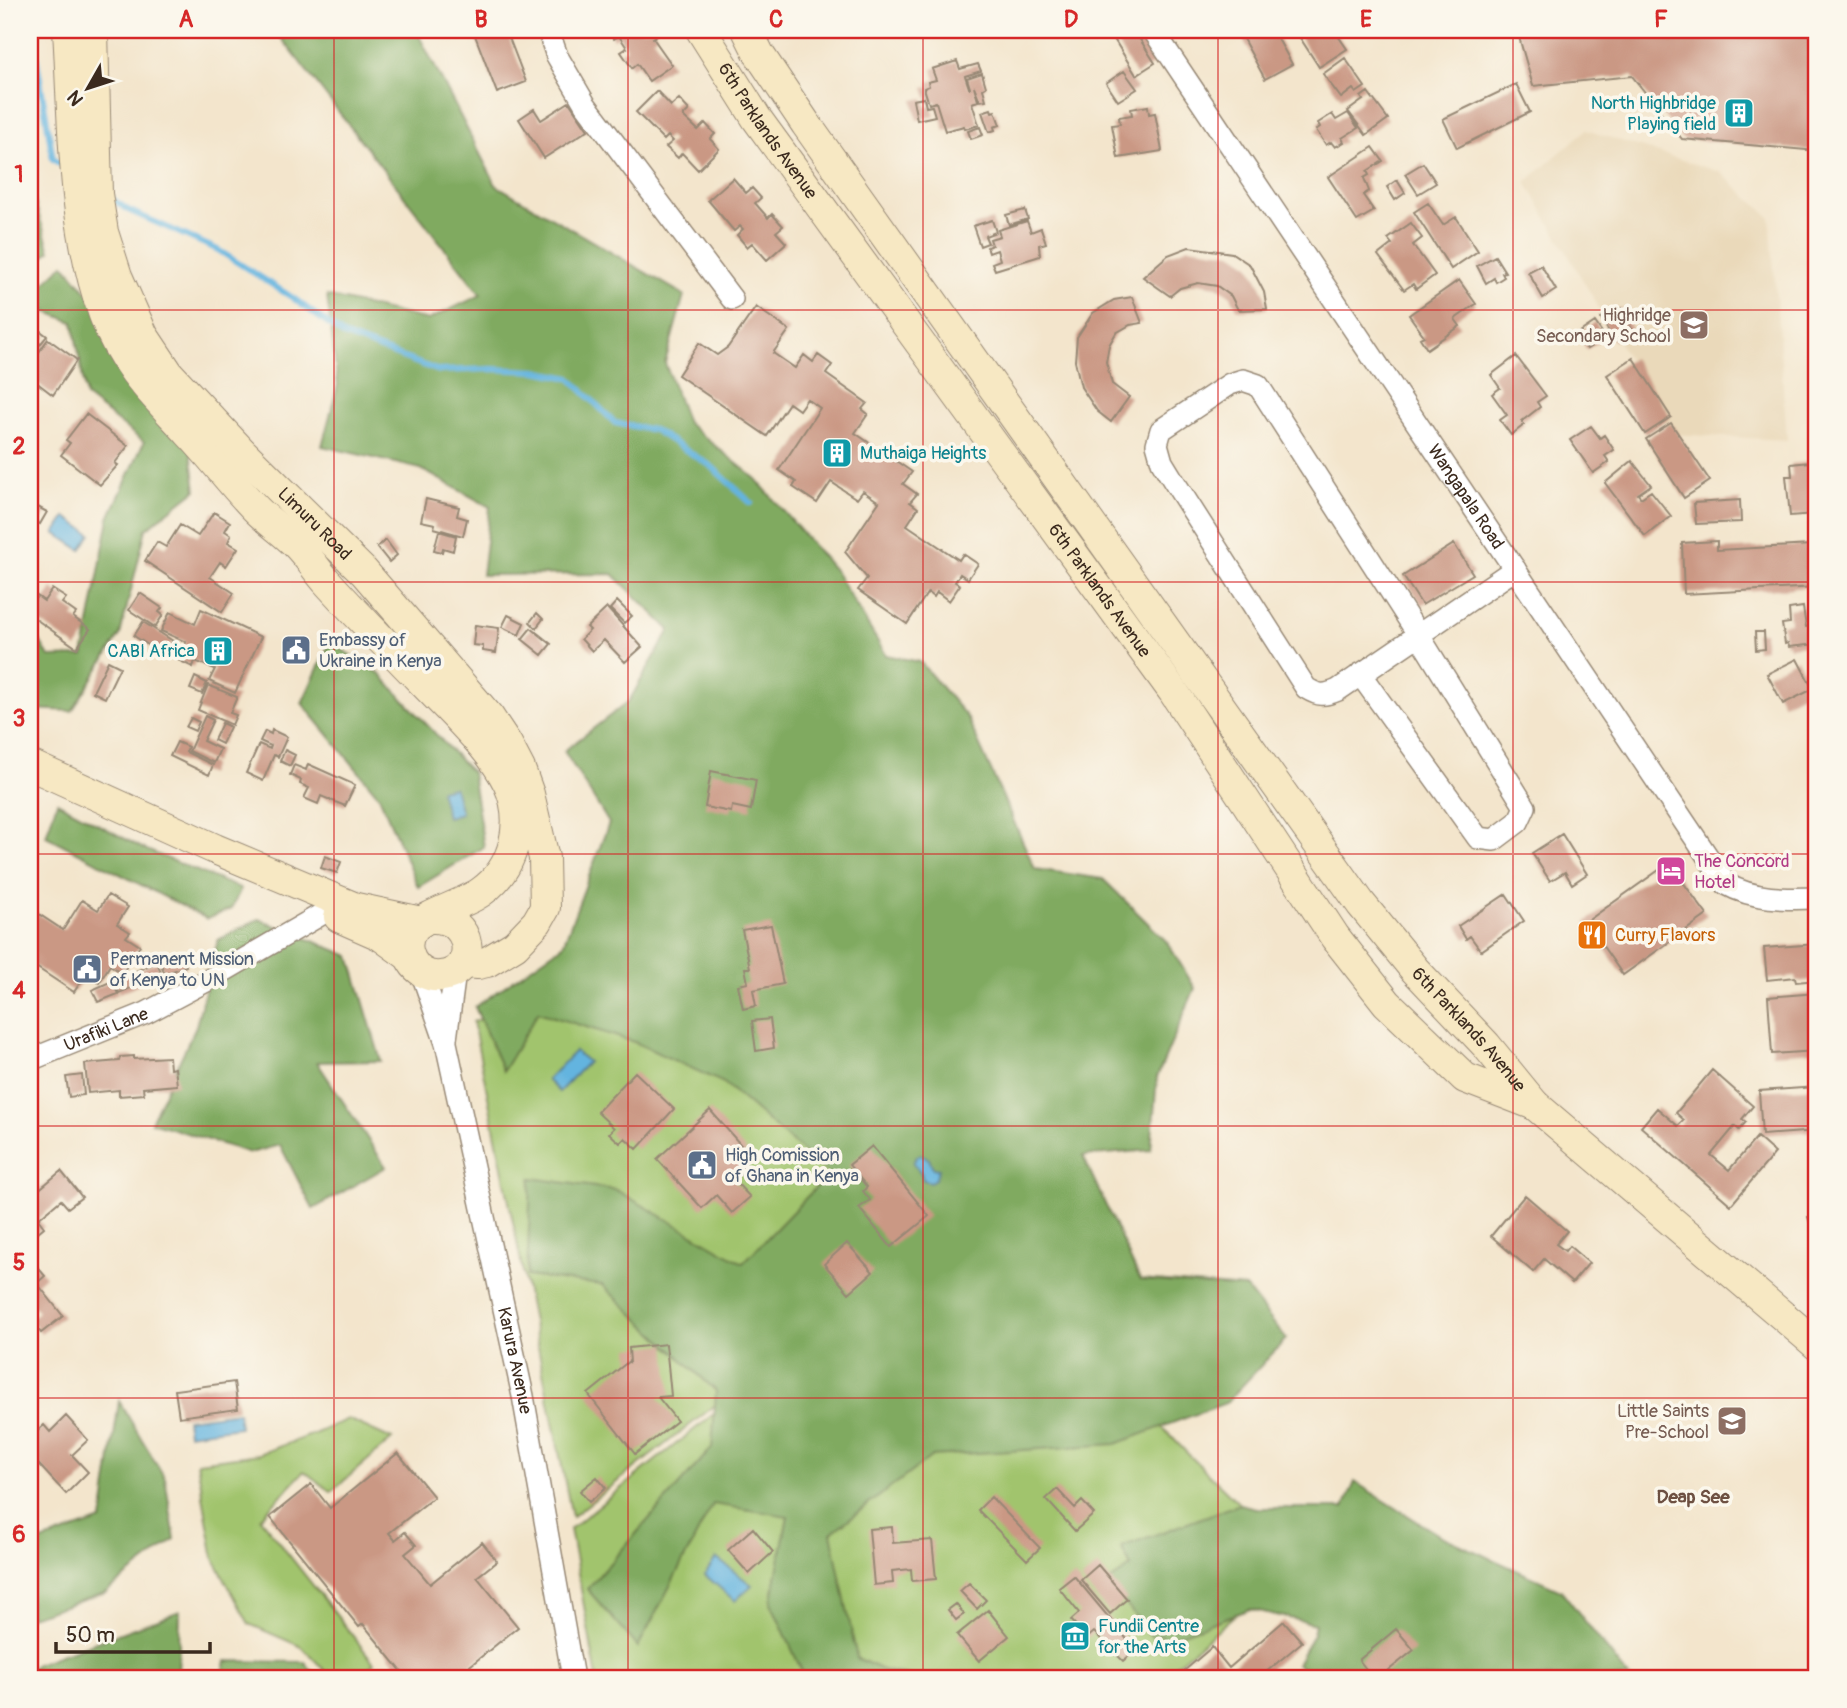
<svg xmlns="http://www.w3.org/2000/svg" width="1847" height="1708" font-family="Pangolin,sans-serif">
<rect width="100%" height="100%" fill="#fbf7ec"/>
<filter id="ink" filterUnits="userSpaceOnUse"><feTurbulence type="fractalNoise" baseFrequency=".0143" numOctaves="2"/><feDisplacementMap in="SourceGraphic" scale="14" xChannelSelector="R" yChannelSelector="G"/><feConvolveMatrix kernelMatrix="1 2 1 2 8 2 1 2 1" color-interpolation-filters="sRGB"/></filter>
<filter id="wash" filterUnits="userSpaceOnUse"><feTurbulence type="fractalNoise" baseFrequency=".00686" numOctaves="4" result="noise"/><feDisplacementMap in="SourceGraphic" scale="28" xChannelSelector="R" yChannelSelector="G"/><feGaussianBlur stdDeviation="1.57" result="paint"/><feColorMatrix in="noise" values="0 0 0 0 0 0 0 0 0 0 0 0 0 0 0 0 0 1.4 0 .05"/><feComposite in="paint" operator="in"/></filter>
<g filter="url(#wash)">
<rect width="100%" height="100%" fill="#f3e5cc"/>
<path fill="#ead9ba" d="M1586 130 1720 172 1770 217 1787 440 1672 434 1526 182Z"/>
<path fill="#a1c46d" stroke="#6e7746" stroke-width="2" d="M742 923 959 1215 572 1517 473 1022Z
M961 1216 1186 1452 1298 1561 1161 1678H597L570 1529Z
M348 1419 392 1439 331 1492 304 1471 260 1518 374 1663 357 1678H332L302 1647 249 1624 214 1559 197 1462 259 1454 314 1434Z"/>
<path fill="#80aa60" stroke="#5e6a3f" stroke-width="2" d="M275 30H416L496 185 684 295 665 363 687 423 756 479 835 571 886 655 920 662 967 717 1035 869 1103 879 1167 942 1195 988 1157 1077 1151 1150 1083 1156 1140 1280 1246 1288 1286 1339 1226 1403 1116 1444 932 1456 831 1533 857 1658 880 1669 915 1678H805L771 1603 788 1516 713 1504 638 1647 587 1589 712 1448 716 1391 602 1285 527 1276 531 1178 616 1190 743 1263 829 1174 724 1083 634 1042 538 1012 503 1071 475 1007 563 945 609 823 564 751 629 701 670 630 613 574 482 575 490 507 421 469 322 446 338 385 327 296 428 320 481 295Z
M30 186 50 251 30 268Z
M64 264 186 412 196 490 146 529 120 635 72 711 30 709V623L49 657 83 656 109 518 144 442 86 397 73 322 30 305V297Z
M330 642 379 673 472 773 484 847 418 887 379 796 302 703Z
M57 802 142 848 241 889 231 909 207 919 46 836Z
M259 919 350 956 381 1061 317 1062 386 1167 313 1209 280 1145 250 1153 151 1122 196 1026 218 940Z
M119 1401 165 1478 175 1539 105 1593 30 1617V1545L102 1520Z
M1355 1482 1439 1535 1561 1590 1629 1678H1303L1306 1671 1297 1664 1313 1634 1315 1624 1250 1609 1164 1640 1161 1634 1152 1637 1108 1582 1131 1567 1121 1547 1240 1504 1256 1508H1344Z
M180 1611 178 1678H30V1670L36 1664Z
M226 1661 305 1662 318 1678H222Z"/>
<path fill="#64b4df" stroke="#506f7e" stroke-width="2" d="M66 517 91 534 81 550 55 533Z
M454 787 461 813 447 817 440 790Z
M575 1051 588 1062 559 1092 547 1080Z
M923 1155 929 1159 933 1168 939 1169 935 1179 930 1182 923 1180 921 1173 913 1163 917 1156Z
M238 1412 240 1427 188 1434 186 1419Z
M716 1558 752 1585 735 1601 705 1575Z"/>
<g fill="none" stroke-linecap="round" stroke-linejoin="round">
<path stroke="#64b4df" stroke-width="6" d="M32 30 53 159 67 169
M108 196 128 210 218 250 293 298 343 335 439 371 492 369 536 371 570 378 615 423 654 430 711 466 751 503"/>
</g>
<g id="blocks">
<path fill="#ca9884" d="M473 30H506L526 82 497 93Z
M608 30H653L657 35 653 38 672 65 649 81 637 64 632 68 621 52 627 48 619 36 614 39Z
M1129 30H1134L1155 63 1136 75 1114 39Z
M1255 30H1273L1292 64 1265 79 1242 37Z
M1295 30H1334L1347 49 1319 67Z
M1517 30H1817V151L1682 139 1632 76 1533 86Z
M1345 58 1365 87 1356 93 1353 89 1341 98 1323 74Z
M957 61 960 69 978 64 981 71 965 76 969 88H970L967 78 982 73 986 87 983 89 986 100 980 101 974 86 978 101 972 103 979 125 965 129 964 126 945 131 936 102 929 104 924 88 929 86 928 82 936 80 932 69Z
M1124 71 1137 89 1118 101 1106 83Z
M1516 84 1530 112 1457 148 1443 119Z
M657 91 671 106 679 99 689 110 683 116 698 130 705 123 715 134 710 139 719 149 698 170 682 153 678 158 666 147 673 141 668 136 664 140 636 112Z
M1368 92 1388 119 1366 135 1348 111 1363 100 1361 97Z
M924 98 926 107 932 106 935 116 917 120 913 100Z
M569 102 588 130 544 158 519 119 534 109 541 120Z
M1148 106 1149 114 1155 113 1162 151 1118 158 1112 125 1120 124 1119 117 1132 115 1131 109Z
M991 109 992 112 995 111 1000 125 994 127 995 130 989 132 982 112Z
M1348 113 1358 128 1342 138 1344 142 1335 147 1331 142 1326 145 1316 130 1320 127 1318 123 1332 114 1336 120Z
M980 127 983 135 971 139 968 131Z
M1373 147 1383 161 1367 171 1369 175 1364 178 1369 191 1363 195 1374 211 1357 221 1328 177Z
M1423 163 1436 183 1418 194 1405 174Z
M733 178 746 193 752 188 761 198 755 203 768 218 772 214 783 226 776 232 786 243 767 260 752 243 747 247 737 235 743 229 740 226 734 231 708 200Z
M1397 180 1405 193 1395 200 1387 187Z
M1428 203 1443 225 1456 217 1478 251 1451 269 1414 212Z
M1025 210 1028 219 1009 225 1006 215Z
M992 220 996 232 985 236 988 243 980 246 973 226Z
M1027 221 1031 232 1041 228 1046 243 1039 245 1040 256 995 270 992 263 1000 260 997 250 989 253 987 247 992 245 990 239 1000 236 998 230Z
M1411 223 1422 238 1413 245 1435 275 1416 289 1413 284 1404 290 1378 255 1392 244 1388 239Z
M1189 247 1232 253 1250 265 1264 292 1267 309 1238 310 1231 296 1217 286 1198 283 1180 288 1170 296 1143 277 1168 255Z
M1495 256 1505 272 1502 273 1504 277 1496 282 1494 278 1486 283 1477 266Z
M1541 265 1556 290 1543 298 1528 272Z
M1459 280 1476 304 1455 319 1460 326 1427 349 1420 338 1424 336 1409 315Z
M1132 297 1142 323 1130 325 1116 333 1109 345 1106 362 1112 384 1129 397 1111 422 1097 411 1081 387 1075 361 1077 337 1093 313 1114 300Z
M756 307 789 330 773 353 795 368 804 355 813 362 818 355 832 365 826 374 867 403 862 409 868 414 855 433 912 472 903 484 917 494 910 502 918 508 907 525 959 560 963 554 978 564 968 579 960 574 955 582 960 585 949 601 937 592 934 597 928 592 907 624 858 590 867 578 845 552 879 502 863 491 857 499 831 482 817 503 793 487 796 482 779 470 820 408 807 399 799 410 789 403 767 436 678 375 699 343 717 355 728 347Z
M1621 308 1633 331 1614 341 1601 318Z
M1595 322 1605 337 1587 349 1577 334Z
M30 323 47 336 30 357Z
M48 339 77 360 53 395 36 382 30 391V365Z
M1516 356 1546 396 1537 402 1540 407 1522 421 1524 425 1511 435 1500 420 1507 415 1492 394 1500 388 1491 375Z
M1633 358 1671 417 1645 434 1607 375Z
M86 414 128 446 115 463 118 465 100 485 61 455 70 443 66 440Z
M1671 423 1710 481 1684 498 1646 439Z
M1591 426 1600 438 1604 435 1614 450 1605 456 1609 462 1593 473 1570 440Z
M1632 461 1651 485 1638 494 1641 498 1651 491 1671 516 1645 536 1605 483Z
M1810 462 1812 483 1815 482 1814 514 1790 516 1786 476H1792L1791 464Z
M426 499 459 507 457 516 467 519 463 536 434 528 435 524 421 521Z
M1740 500 1741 522 1696 524 1694 503Z
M34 505 47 512 40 524 30 518Z
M214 512 230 522 225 531 231 535 228 542 238 548 226 566 220 562 210 577 234 593 222 612 145 561 157 542 166 547 180 525 198 536Z
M1811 529H1817V587L1684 594 1682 543 1717 541V550L1812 545Z
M439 531 456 536 453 551 443 548 442 552 434 550Z
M386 540 397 555 389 562 377 547Z
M1454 544 1473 574 1422 605 1403 576Z
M52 589 66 598 62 603 76 613 73 617 90 629 77 648 30 615V607L37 596 44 601Z
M140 593 162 608 159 612 163 615 155 627 129 610Z
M617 601 632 616 624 623 610 609Z
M1803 607 1806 627 1817 626V644L1789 647 1788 643 1785 644 1782 624 1790 623 1789 609Z
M607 608 642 647 625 662 604 640 592 651 581 639 590 630 587 627Z
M201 609 261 637 235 693 209 681 215 669 195 661 193 667 178 660 186 642 161 631 170 612 195 624Z
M537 613 543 619 536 628 530 622Z
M508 615 524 623 519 635 502 627Z
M143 622 173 641 164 655 134 636Z
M475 625 499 628 496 653 483 651V646L473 645Z
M531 628 551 644 542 655 522 639Z
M1755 632H1764L1765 649 1756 650Z
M1797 659 1813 689 1783 704 1767 674Z
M108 661 120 667 105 698 93 692Z
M195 677 207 683 202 694 190 689Z
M208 685 237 697 230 713 236 715 232 725 198 710Z
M205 716 213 720 203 741 220 749 214 763 189 751Z
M191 718 199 722 195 731 186 727Z
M222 723 230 727 222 744 214 740Z
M272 730 287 737 278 757 274 755 263 781 246 773 259 744 270 749 271 746 260 741 265 731 271 734Z
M177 742 188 747 186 752 213 765 209 775 170 756Z
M285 750 295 755 290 766 280 761Z
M308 764 355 785 345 806 321 796 318 804 304 798 309 788 300 784 301 780 290 775 294 765 306 770Z
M711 771 756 780 751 810 732 806 731 812 705 807Z
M1562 834 1587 874 1572 884 1565 872 1550 881 1532 853Z
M325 856 341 862 337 873 321 868Z
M1669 863 1707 915 1623 975 1586 922Z
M1506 894 1524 921 1481 951 1470 936 1466 939 1458 926Z
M108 895 128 907 117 924 130 932 126 937 140 946 122 973 110 965 99 983 86 974 74 992 30 963V917L34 911 63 930 82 900 98 910Z
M771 925 783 984 753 990 756 1006 743 1009 738 985 748 983 745 968H750L742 930Z
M1817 944V980L1796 982 1795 977 1767 980 1764 948Z
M180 953 186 966 165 974 160 962Z
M157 962 162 975 142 983 136 971Z
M134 972 140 984 119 993 114 981Z
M112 981 118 994 98 1002 92 990Z
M1817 993V1051L1772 1054 1768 997Z
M770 1019 774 1048 756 1051 752 1021Z
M134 1056V1059L169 1057 170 1069 175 1068 177 1085 143 1088 144 1094 119 1096V1090L88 1093 85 1064 119 1061 120 1057Z
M1712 1070 1753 1106 1742 1119 1746 1122 1739 1130 1735 1126 1711 1155 1729 1170 1757 1137 1775 1153 1731 1205 1641 1127 1657 1108 1678 1126 1684 1120 1676 1113Z
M635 1072 674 1109 637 1149 625 1138 620 1143 609 1133 614 1128 597 1112Z
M82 1075 84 1095 69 1097 66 1077Z
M1817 1087V1131L1762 1135 1759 1091Z
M710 1110 747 1152 738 1161 746 1170 734 1180 750 1197 732 1213 716 1195 702 1208 657 1159Z
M872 1146 929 1216 891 1247 859 1208 870 1200 863 1191 867 1187 849 1165Z
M61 1171 82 1197 68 1208 61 1200 38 1219 44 1227 31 1238 30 1197Z
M1525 1195 1567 1231 1556 1244 1565 1251 1569 1246 1589 1263 1572 1283 1544 1259 1533 1272 1491 1236Z
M1817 1215V1235L1814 1236 1808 1217Z
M847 1243 873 1272 849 1293 824 1264Z
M35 1264 45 1276 37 1283 63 1316 41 1333 30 1319 38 1312 30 1301V1268Z
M666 1344 671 1396 658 1397 677 1421 635 1454 588 1394 629 1361 630 1363 629 1348Z
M234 1382 238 1409 179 1417 175 1390Z
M66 1416 88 1440 72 1455 88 1472 66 1494 30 1455V1438L44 1425 50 1432Z
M398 1453 434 1497 389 1533 395 1540 405 1532 416 1545 405 1554 430 1584 482 1542 497 1561 477 1577 518 1627 455 1678H407L363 1624 359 1627 270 1517 311 1484 330 1508Z
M597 1477 606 1488 589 1502 580 1491Z
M1057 1489 1075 1508 1082 1501 1094 1514 1075 1531 1046 1499Z
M991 1497 1040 1548 1027 1560 978 1510Z
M892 1527 893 1543 932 1540 936 1579 912 1581 911 1569 892 1571 893 1583 874 1585 869 1529Z
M753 1528 773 1552 749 1574 728 1550Z
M1098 1565 1127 1599 1110 1614 1081 1580Z
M1074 1576 1136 1650 1123 1661 1094 1632 1087 1638 1071 1620 1079 1613 1059 1588Z
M969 1583 986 1600 977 1609 960 1591Z
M956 1604 964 1614 956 1620 948 1610Z
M988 1610 1009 1636 979 1661 957 1635Z
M1284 1621 1302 1642 1259 1678H1180L1178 1676 1212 1647 1229 1668Z
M1396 1629 1414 1650 1379 1678H1373L1359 1660Z"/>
</g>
</g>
<g filter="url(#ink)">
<use href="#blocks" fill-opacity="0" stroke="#978875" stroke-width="2"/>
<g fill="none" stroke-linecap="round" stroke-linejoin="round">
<g stroke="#978875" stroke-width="24">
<g id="street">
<path d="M548 30 557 56 585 104 732 299"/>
<path id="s1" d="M1153 30 1726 884C1754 900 1785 899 1817 898"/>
<path d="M1360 674 1478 838 1494 840 1518 822 1525 807 1418 634 1258 385 1243 380 1230 384 1161 430 1157 444 1162 462 1173 480 1306 688C1319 696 1324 696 1338 690L1515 569"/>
<path id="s2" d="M421 971 446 1043 523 1396 573 1678"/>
<path d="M446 1039 455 972"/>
<path id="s3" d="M30 1060 146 1013 212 978 327 911"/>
</g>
</g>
<g stroke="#978875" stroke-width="32">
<g id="secondary">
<path d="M68 30C74 126 71 223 104 315 122 365 154 395 189 433 213 458 233 486 257 510 269 522 284 532 296 544 308 556 317 571 328 583 367 626 408 667 448 708 470 731 494 755 508 783 526 821 515 868 481 892 464 904 425 915 414 928 397 949 416 979 441 976 480 972 473 915 430 918"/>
<path id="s4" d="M93 30 97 194 103 232 117 276 143 335 169 374 242 452 364 572 489 717 507 744 520 769 529 794 544 858 545 908 537 922 515 945 487 962 478 964 463 963"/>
<path id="s5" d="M701 30 757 119 1173 691 1335 937 1387 1003 1465 1078 1535 1105"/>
<path id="s6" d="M747 30 759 54 806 124 1361 904 1415 970 1486 1045 1535 1105 1817 1345"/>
<path d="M30 765 215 849 356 908 421 922"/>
<path d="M339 917 380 935 409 956"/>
</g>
</g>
<use href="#street" stroke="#fff" stroke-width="21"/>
<use href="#secondary" stroke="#f7e8c3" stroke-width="30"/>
</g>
</g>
<path fill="none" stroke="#d62828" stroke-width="2" stroke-opacity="0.55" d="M334 30V1678M628 30V1678M923 30V1678M1218 30V1678M1513 30V1678M30 310H1817M30 582H1817M30 854H1817M30 1126H1817M30 1398H1817"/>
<defs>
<g id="building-square" transform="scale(1.575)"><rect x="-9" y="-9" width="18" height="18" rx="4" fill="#0f9aa8" stroke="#fbf7ec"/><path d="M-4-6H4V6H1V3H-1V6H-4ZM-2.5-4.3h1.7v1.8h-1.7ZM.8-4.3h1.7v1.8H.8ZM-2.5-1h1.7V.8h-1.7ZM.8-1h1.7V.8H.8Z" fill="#fff"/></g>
<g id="school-square" transform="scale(1.575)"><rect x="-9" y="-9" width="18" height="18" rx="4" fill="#8d6e63" stroke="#fbf7ec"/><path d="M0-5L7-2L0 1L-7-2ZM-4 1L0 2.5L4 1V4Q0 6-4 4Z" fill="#fff"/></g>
<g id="civic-square" transform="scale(1.575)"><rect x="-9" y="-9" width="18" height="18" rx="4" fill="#5c6f8a" stroke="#fbf7ec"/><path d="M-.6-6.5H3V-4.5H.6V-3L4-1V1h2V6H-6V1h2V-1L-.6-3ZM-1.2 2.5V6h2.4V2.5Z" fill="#fff"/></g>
<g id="hotel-square" transform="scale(1.575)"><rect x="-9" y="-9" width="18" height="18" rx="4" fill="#d1479c" stroke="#fbf7ec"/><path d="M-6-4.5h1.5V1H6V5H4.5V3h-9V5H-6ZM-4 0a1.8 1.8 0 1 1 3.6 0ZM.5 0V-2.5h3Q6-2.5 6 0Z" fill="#fff"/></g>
<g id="restaurant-square" transform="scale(1.575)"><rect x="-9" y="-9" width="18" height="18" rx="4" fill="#e8710a" stroke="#fbf7ec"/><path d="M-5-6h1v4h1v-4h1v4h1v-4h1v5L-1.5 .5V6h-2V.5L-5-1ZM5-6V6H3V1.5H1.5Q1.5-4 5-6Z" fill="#fff"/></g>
<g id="museum-square" transform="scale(1.575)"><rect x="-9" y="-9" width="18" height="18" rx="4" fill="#0f9aa8" stroke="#fbf7ec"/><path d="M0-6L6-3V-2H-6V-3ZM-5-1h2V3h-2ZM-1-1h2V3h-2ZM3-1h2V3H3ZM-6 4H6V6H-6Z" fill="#fff"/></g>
</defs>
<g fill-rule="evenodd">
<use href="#building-square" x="1739" y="113"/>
<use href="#school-square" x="1694" y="325"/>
<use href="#building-square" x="837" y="453"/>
<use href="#civic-square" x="296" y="650"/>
<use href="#building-square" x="218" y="651"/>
<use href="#hotel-square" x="1671" y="871"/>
<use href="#restaurant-square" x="1592" y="935"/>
<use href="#civic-square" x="87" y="969"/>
<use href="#civic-square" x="702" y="1165"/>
<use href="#school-square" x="1732" y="1421"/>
<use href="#museum-square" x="1075" y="1636"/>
</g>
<g text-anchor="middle" stroke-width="7" stroke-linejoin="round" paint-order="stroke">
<g font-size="18" fill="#0d838f" stroke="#fbf7ec" text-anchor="end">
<text x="1716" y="109">North Highbridge<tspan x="1716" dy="21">Playing field</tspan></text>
<text x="860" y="459" text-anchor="start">Muthaiga Heights</text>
<text x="195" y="657">CABI Africa</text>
<text x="1098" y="1632" text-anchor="start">Fundii Centre<tspan x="1098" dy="21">for the Arts</tspan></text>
</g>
<g font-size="18" fill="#3b2a1e" stroke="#fbf7ec">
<text dy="6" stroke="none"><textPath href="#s5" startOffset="121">6th Parklands Avenue</textPath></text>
<text dy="6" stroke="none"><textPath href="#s1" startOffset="562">Wangapala Road</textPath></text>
<text dy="6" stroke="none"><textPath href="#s4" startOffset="569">Limuru Road</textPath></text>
<text dy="6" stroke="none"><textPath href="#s5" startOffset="688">6th Parklands Avenue</textPath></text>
<text dy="6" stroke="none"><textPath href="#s3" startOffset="82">Urafiki Lane</textPath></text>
<text dy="6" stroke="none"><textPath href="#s6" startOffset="1234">6th Parklands Avenue</textPath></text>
<text dy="6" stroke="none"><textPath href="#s2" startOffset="401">Karura Avenue</textPath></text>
</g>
<g font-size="18" fill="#785e54" stroke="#fbf7ec" text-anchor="end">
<text x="1671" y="321">Highridge<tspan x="1671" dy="21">Secondary School</tspan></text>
<text x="1709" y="1417">Little Saints<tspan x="1709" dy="21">Pre-School</tspan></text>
</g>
<g font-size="18" fill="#4e5e75" stroke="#fbf7ec" text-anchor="start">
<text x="319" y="646">Embassy of<tspan x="319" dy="21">Ukraine in Kenya</tspan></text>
<text x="110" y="965">Permanent Mission<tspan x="110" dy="21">of Kenya to UN</tspan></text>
<text x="725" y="1161">High Comission<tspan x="725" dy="21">of Ghana in Kenya</tspan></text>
</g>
<g font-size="18" fill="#b23c85" stroke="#fbf7ec" text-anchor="start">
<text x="1694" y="867">The Concord<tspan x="1694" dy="21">Hotel</tspan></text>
</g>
<g font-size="18" fill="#c56008" stroke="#fbf7ec" text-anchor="start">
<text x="1615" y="941">Curry Flavors</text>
</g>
<g font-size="19" font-weight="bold" fill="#6d5042" stroke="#fbf7ec">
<text x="1693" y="1503">Deap See</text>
</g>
</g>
<rect width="1847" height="1708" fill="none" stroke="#fbf7ec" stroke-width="77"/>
<g transform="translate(88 88) rotate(231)" stroke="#fbf7ec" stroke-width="5" paint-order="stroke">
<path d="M0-5L12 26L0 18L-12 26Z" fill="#3b2a1e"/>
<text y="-10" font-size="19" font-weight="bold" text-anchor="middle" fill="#3b2a1e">N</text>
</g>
<path d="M56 1642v10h154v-10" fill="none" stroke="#3b2a1e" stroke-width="3.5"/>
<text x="66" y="1642" font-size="21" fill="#3b2a1e" stroke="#fbf7ec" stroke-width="5" paint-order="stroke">50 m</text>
<rect x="38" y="38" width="1770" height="1632" fill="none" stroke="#d62828" stroke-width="2.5"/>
<g font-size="23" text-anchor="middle" font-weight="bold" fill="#d62828">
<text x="186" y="27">A</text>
<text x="481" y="27">B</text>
<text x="776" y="27">C</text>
<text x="1071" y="27">D</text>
<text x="1366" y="27">E</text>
<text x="1661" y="27">F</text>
<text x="19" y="182">1</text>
<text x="19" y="454">2</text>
<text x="19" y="726">3</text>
<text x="19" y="998">4</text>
<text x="19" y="1270">5</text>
<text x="19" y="1542">6</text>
</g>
</svg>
